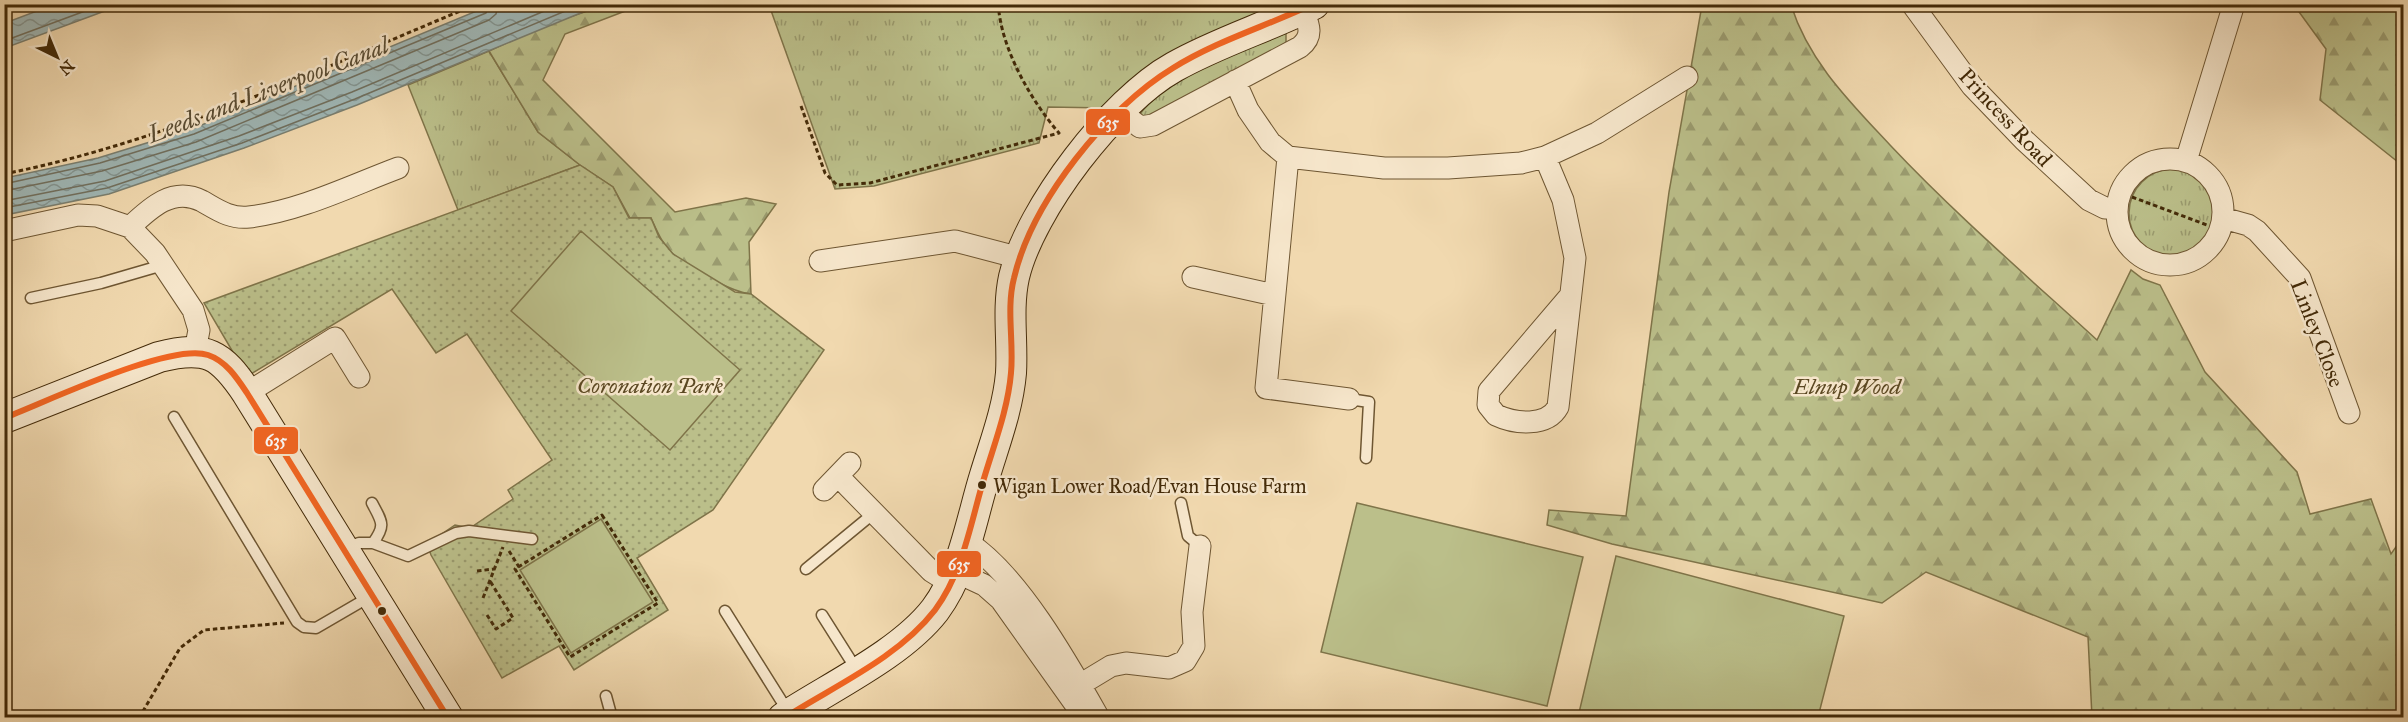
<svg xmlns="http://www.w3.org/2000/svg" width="2408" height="722" font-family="'IM FELL Great Primer',serif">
<defs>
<pattern id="grass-tufts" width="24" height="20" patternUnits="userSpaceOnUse" patternTransform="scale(1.5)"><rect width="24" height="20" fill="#bbbf8a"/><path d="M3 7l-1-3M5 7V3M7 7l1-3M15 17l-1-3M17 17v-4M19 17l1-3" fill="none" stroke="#9a9b6f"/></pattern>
<pattern id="forest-firs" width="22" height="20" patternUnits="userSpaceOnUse" patternTransform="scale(1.5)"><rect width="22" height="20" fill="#bbbf8a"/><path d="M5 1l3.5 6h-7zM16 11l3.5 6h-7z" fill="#9a9b6f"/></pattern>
<pattern id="park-dots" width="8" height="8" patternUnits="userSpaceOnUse" patternTransform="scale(1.5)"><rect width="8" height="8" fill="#bbbf8a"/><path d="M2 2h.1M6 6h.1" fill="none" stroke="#9a9b6f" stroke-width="1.8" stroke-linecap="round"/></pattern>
<pattern id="water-waves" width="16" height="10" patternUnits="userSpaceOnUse" patternTransform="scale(1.5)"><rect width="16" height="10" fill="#9fb7b6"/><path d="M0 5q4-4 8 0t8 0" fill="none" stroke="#839592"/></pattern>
</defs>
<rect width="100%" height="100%" fill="#f1d9af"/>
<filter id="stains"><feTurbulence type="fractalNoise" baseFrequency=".00333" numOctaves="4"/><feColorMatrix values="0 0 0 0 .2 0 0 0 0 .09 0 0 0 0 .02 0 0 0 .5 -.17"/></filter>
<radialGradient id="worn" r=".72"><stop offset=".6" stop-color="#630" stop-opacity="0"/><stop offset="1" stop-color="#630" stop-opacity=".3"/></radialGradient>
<path fill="url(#grass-tufts)" stroke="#7f7449" stroke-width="1.5" d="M769 5H1291L1108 108 1048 107 1039 143 874 186 835 189Z
M1286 33V44L1149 118 1139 115C1171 74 1239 53 1286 33Z
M489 51 538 132 580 165 458 210 408 85Z
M2129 213a44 44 0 1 1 88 0a44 44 0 1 1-88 0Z"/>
<path fill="url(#forest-firs)" stroke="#7f7449" stroke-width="1.5" d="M605 5H641L565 34 543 80 675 212 746 198 776 204 749 242 751 294C731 292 688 268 673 254 662 244 657 231 651 218H630L613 187 580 165 538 132 489 51 549 24Z
M1702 5H1791C1809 62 1850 102 1890 145 1955 214 2027 276 2097 340L2131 270 2143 279 2160 285 2205 372 2297 472 2310 514 2371 499 2391 554 2403 537V717H2092L2088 637 1926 572 1882 603 1612 544 1547 525 1549 510 1626 516 1669 192Z
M2294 5H2403V166L2320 100 2326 49Z"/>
<path fill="url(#park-dots)" stroke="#7f7449" stroke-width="1.5" d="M580 165 613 187 629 218H651L659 237 673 254 735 292 751 294 824 350 713 510 637 558 668 610 574 670 559 646 502 678 431 555 427 544 455 525 470 528 513 499 508 490 552 460 467 334 436 353 392 289 251 374 237 359 204 303Z"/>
<path fill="#bbbf8a" stroke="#7f7449" stroke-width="1.5" d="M581 231 740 370 670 450 511 311Z
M1357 503 1583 557 1547 706 1321 652Z
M601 519 653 602 571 653 520 570Z
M1616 556 1844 616 1818 717H1578Z"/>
<path fill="url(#water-waves)" stroke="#7a7f70" stroke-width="1.5" d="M53 5V4L121 5 5 48V23Z
M491 5H600L357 105 244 148 109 194 5 215V178L98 158 192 129Z"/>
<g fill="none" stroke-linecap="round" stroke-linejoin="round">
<path stroke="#71705f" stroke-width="1.5" d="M4 41 104 4
M4 184 100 163 194 134 486 13 490 4
M4 191 102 171 196 142 489 20 496 14 498 4
M4 201 105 181 239 136 352 92 561 4
M4 208 107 188 242 143 355 99 582 4"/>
<g stroke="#6e5632" stroke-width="13">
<path id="service" d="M31 298 101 283 163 265
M1349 399 1369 402 1366 458
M174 417 297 622 304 627 316 628 371 596
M1181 503 1188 536 1200 546
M373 543 408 556 456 533 469 531 532 539
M346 548 359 543H373C386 525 382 522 372 503
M806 569 874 513
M725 611 789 713
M822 615 858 672
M606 696 612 718"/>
</g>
<g stroke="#6e5632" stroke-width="23">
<path id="minor" d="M1912 4 1972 86 2024 140 2089 200 2105 208H2117
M1235 81 1248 110 1270 142 1288 157 1384 168H1448L1521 163 1545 157 1597 133 1687 77
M1121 112 1140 127 1153 125 1300 47C1314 36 1309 25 1303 10
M1288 157 1266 388 1349 399
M1545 157 1563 200 1575 258 1558 407C1547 427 1515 424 1496 415L1488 405 1489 391 1570 296
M2117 212a53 53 0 1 1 106 0a53 53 0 1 1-106 0Z
M2186 161 2234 4
M2223 218 2248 225 2257 231 2300 278 2349 413
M130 227C150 208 173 186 202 201 218 210 230 219 249 217 300 211 350 186 398 168
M4 231 78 215 97 216 130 227 155 253 193 310 199 330 195 351
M820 261 955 241 1020 258
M1193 277 1274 295
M247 393 335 338 359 377
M838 476 931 571 950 583
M824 490 850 463
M967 542C1018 574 1069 665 1099 718
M956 572 984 585 1001 600 1075 704
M1068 692 1111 666 1126 663 1169 668 1185 661 1194 646 1192 612 1200 546"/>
</g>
<g stroke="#432a08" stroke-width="32">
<path id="secondary" d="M4 418 159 357C207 345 221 354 247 393L448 718
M783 718C830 687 901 654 935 610 964 571 971 520 985 475 995 442 1008 408 1011 373 1013 341 1007 309 1014 277 1030 209 1113 101 1174 67 1218 42 1268 27 1314 4"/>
</g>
<path stroke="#432a08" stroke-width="3" stroke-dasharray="4.5 3" stroke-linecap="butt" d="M801 106 825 173 837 185 870 183 1059 133C1032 102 1004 53 999 12L1006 4
M4 174C170 141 322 68 477 4
M2132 197 2207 225
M602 515 658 603 570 657 515 569Z
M509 551 519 567
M477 571 494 569
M483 598 503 547
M487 615 496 629 513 618 490 581
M139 718 180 648 204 630 284 623"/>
<use href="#service" stroke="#f6e6cb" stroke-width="10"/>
<use href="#minor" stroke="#f6e6cb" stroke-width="21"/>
<use href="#secondary" stroke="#f6e6cb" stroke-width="30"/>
<g stroke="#f6e6cb" stroke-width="10">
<path id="bus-1" d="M4 418C46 402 171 342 208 355 226 361 237 378 247 393L448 718
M784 718C834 686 898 658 935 610 964 571 971 520 985 475 995 442 1008 408 1011 373 1014 342 1006 309 1014 278 1032 201 1107 108 1173 68 1216 41 1267 26 1313 4"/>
</g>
<use href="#bus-1" stroke="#f26522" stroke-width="6"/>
</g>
<g fill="#432a08" stroke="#f6e6cb" stroke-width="2">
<circle cx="982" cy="485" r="5"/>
<circle cx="382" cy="611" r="5"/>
</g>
<g text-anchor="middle" stroke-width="5" stroke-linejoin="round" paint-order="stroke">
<g font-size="20" fill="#432a08" stroke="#f6e6cb" text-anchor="start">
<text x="993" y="493">Wigan Lower Road/Evan House Farm</text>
</g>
<g font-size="22" fill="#432a08" stroke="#f6e6cb">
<text transform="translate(2006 117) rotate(47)" y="8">Princess Road</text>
<text transform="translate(2318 333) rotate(69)" y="8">Linley Close</text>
</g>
<g font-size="22" font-style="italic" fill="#5b4822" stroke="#f6e6cb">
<text x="650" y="393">Coronation Park</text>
<text x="1847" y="394">Elnup Wood</text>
</g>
<g font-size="24" font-style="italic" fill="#5a4d34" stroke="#f6e6cb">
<text transform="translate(268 90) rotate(-21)" y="8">Leeds and Liverpool Canal</text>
</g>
</g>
<g stroke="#f6e6cb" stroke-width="2">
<rect x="1085" y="108" width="46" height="28" rx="6" fill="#f26522"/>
<rect x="253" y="426" width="46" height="29" rx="6" fill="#f26522"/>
<rect x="936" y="550" width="46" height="28" rx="6" fill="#f26522"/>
</g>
<g font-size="16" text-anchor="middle" font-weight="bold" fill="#fff">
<text x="1108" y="128">635</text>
<text x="276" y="446">635</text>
<text x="959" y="570">635</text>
</g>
<rect width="2408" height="722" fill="none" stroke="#f1d9af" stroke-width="24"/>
<rect x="6" y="6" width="2396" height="710" fill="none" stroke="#432a08" stroke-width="3"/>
<rect x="12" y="12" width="2384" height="698" fill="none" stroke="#432a08" stroke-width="1.5"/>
<g transform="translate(57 57) rotate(137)" stroke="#f6e6cb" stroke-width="4.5" paint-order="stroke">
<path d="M0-4.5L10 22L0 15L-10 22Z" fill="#432a08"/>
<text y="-9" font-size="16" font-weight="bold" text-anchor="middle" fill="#432a08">N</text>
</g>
<rect width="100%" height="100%" filter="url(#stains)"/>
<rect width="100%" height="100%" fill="url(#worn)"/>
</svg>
